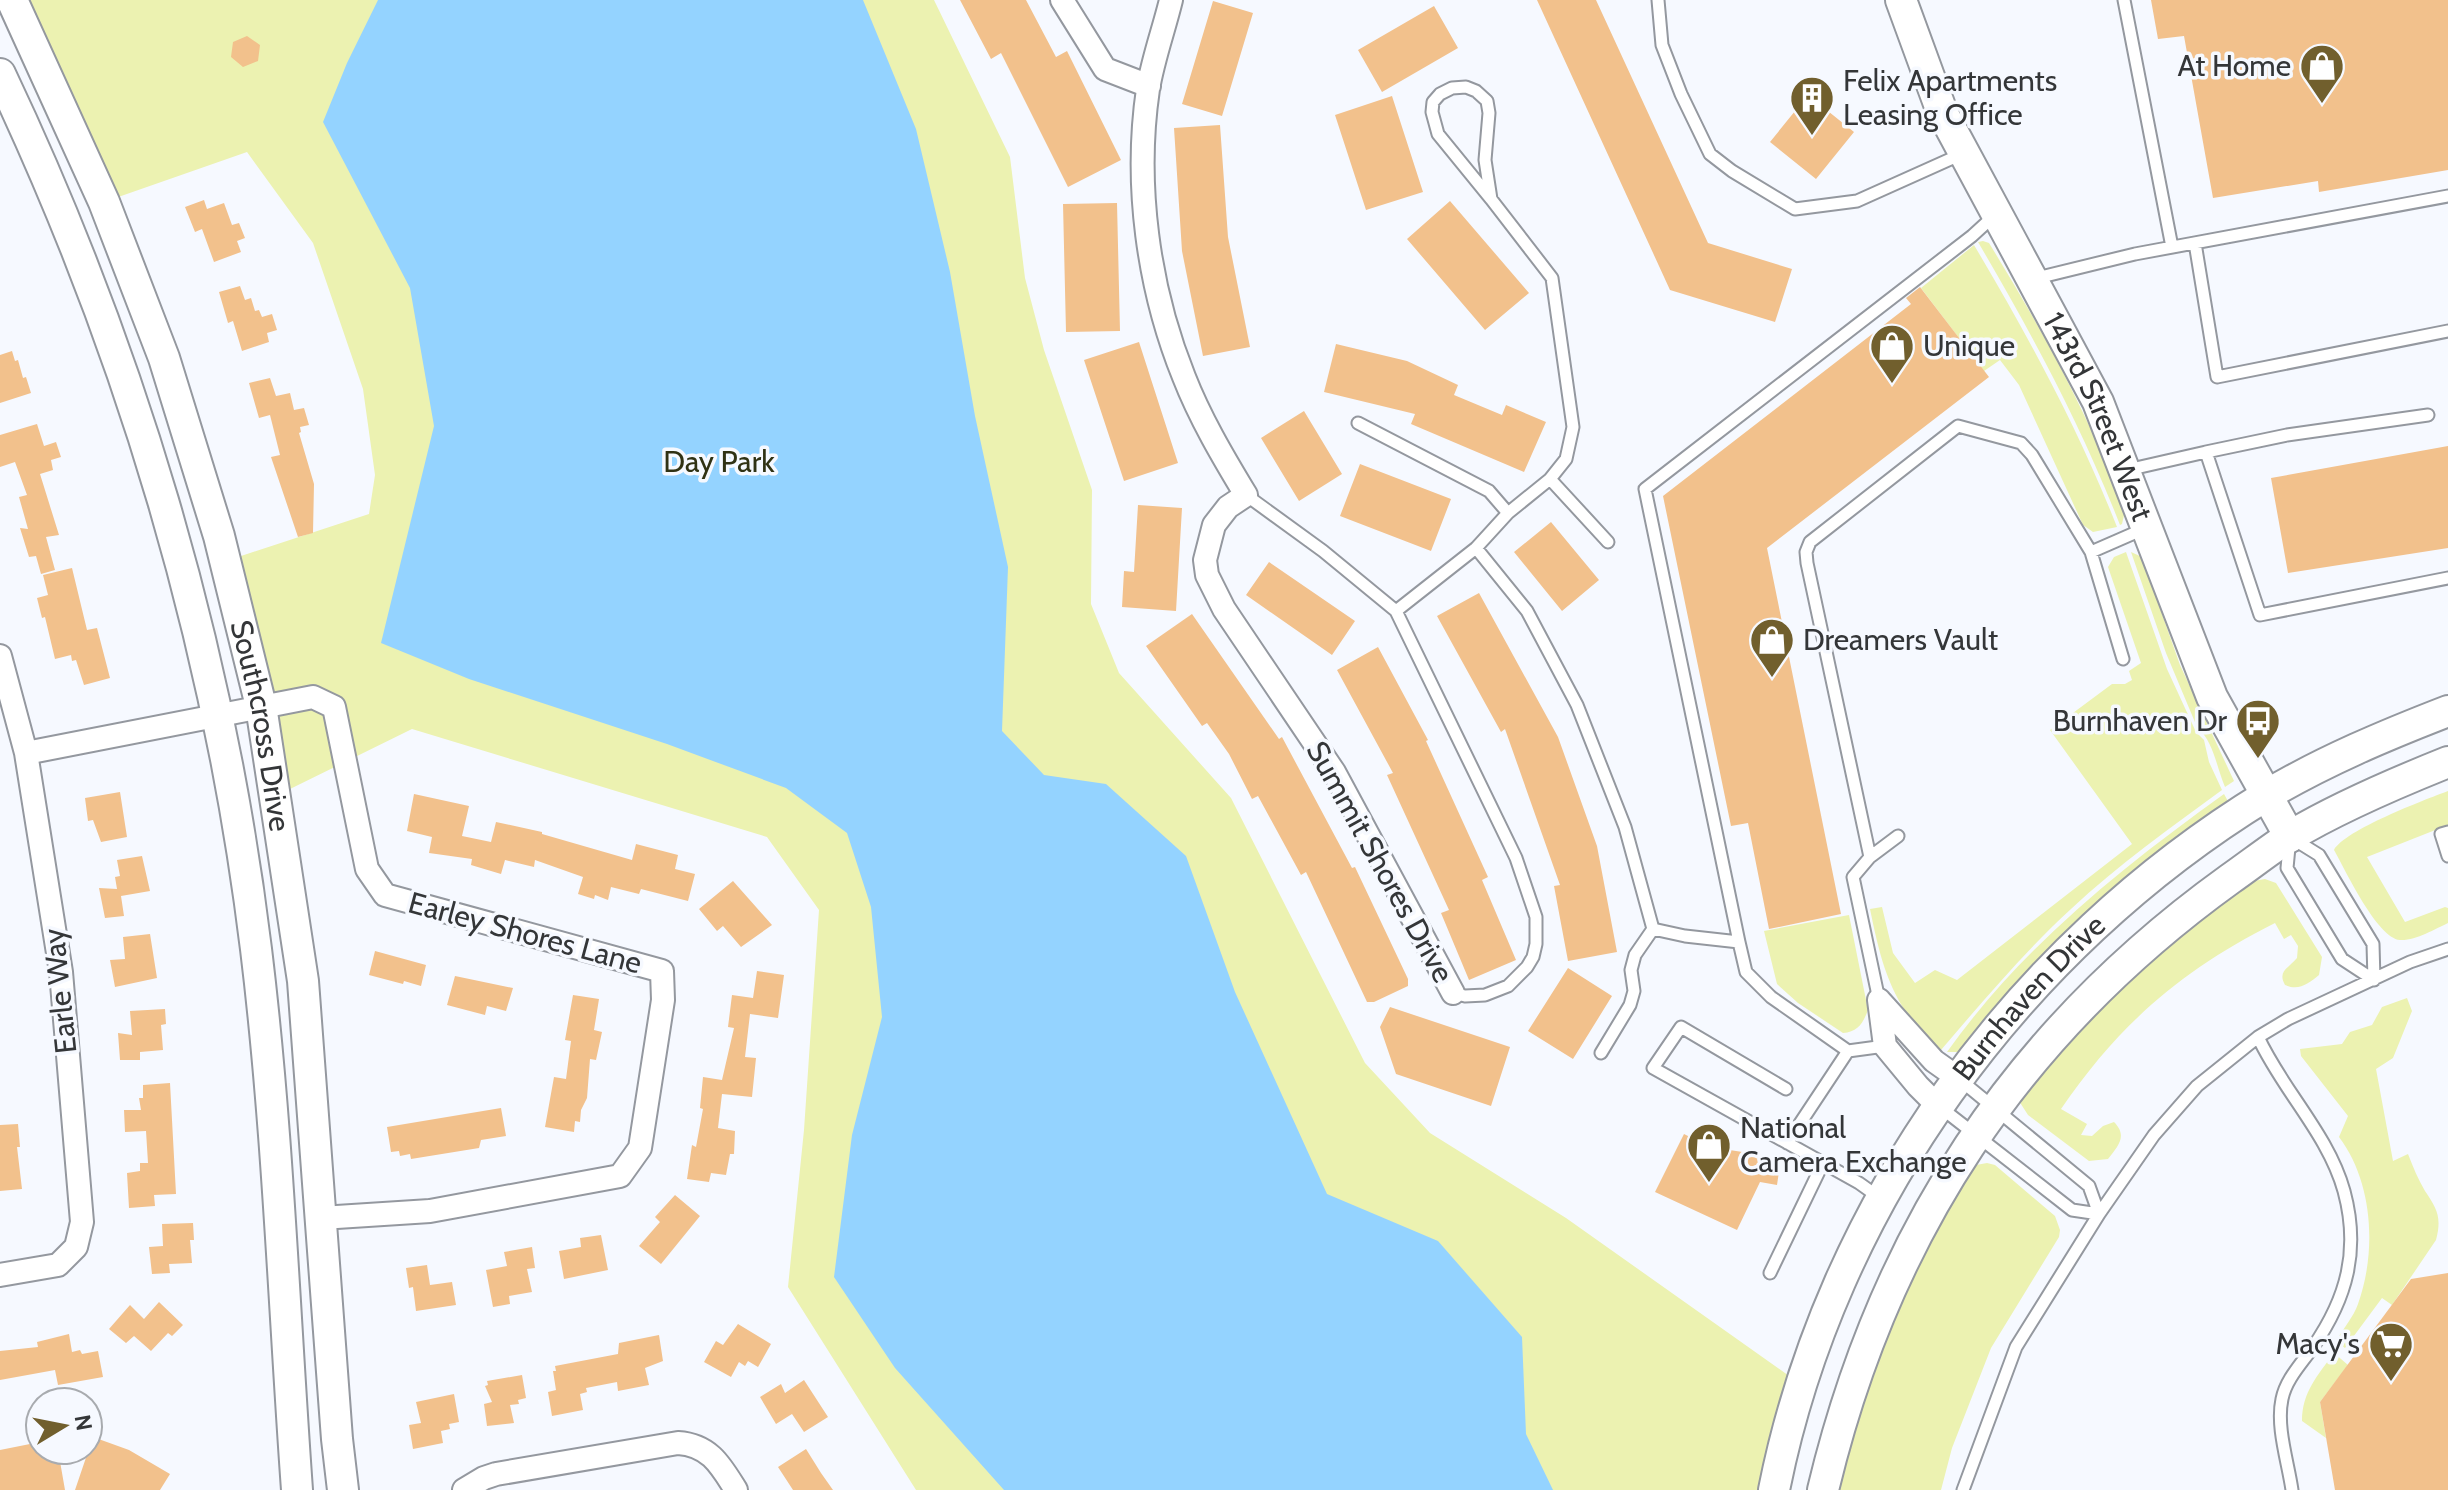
<svg xmlns="http://www.w3.org/2000/svg" width="2448" height="1490" font-family="Cabin,sans-serif">
<rect width="100%" height="100%" fill="#f6f9ff"/>
<path fill="#ecf2b1" d="M12 0H934L1010 157 1025 278 1044 350 1092 490 1091 604 1119 673 1231 798 1365 1063 1430 1133 1566 1218 1792 1378 1762 1490H916L788 1287 804 1130 819 910 767 837 412 729 288 790 238 557 369 514 375 475 363 389 313 243 247 152 104 202Z
M1983 241 1989 243C2042 329 2090 417 2125 511L2122 524 2120 525C2081 425 2032 334 1978 242Z
M1974 245C2028 336 2078 428 2117 527L2093 532 2083 525 2019 385 2000 360 1984 371 1921 288Z
M2126 552 2167 669 2196 732 2204 740 2209 762 2222 790C2170 828 2118 865 2071 909 2024 952 1983 1001 1941 1050 1893 1010 1882 968 1870 909L1882 907 1893 953 1915 983 1935 970 1957 980 2132 844 2050 730 2112 684H2125L2132 680 2129 671 2141 663 2108 567 2114 557Z
M2131 552 2142 557 2180 665 2234 781 2225 787C2216 766 2214 742 2197 727L2166 653Z
M2448 791V825L2367 857 2405 922 2445 907 2448 908V923C2435 929 2415 941 2400 940 2377 938 2346 871 2334 850 2345 830 2424 800 2448 791Z
M2224 794 2229 803 2016 987 1964 1048 1957 1052H1947C2021 948 2121 868 2224 794Z
M2265 879 2276 883 2322 957 2319 975C2308 984 2299 991 2285 985 2277 971 2289 968 2297 958L2298 946 2291 935 2284 939 2275 923C2182 970 2120 1023 2061 1109L2087 1124 2081 1135 2092 1136 2103 1126 2114 1122C2128 1136 2118 1146 2108 1159L2089 1161 2028 1115 2019 1101 2023 1093 2122 983 2248 882Z
M1849 915 1868 1010C1863 1023 1858 1032 1843 1033L1798 1003 1777 984 1764 931Z
M2407 998 2412 1011 2393 1058 2376 1069 2393 1161 2408 1154C2413 1167 2418 1179 2425 1191 2437 1209 2442 1217 2436 1240L2392 1305 2382 1298 2345 1348 2336 1341C2343 1329 2354 1316 2358 1304 2377 1251 2373 1182 2339 1137L2348 1116 2301 1056 2300 1049 2342 1044 2350 1032 2372 1025 2382 1007Z
M1987 1163 1995 1165 2055 1216 2060 1230 2059 1237 1991 1348 1952 1448 1941 1490H1837L1860 1401 1919 1257 1968 1172 1976 1165Z
M2334 1353 2348 1365 2320 1402 2326 1438 2302 1421C2302 1392 2318 1375 2334 1353Z"/>
<path fill="#94d3ff" d="M378 0H863L916 129 950 272 975 416 1008 567 1002 731 1044 775 1106 784 1186 856 1235 992 1327 1194 1438 1241 1522 1337 1526 1434 1553 1490H1004L895 1368 834 1277 852 1135 882 1017 871 907 847 833 786 788 667 744 469 679 381 643 434 426 410 288 323 122 347 63Z"/>
<path fill="#f2c18c" d="M960 0H1026L1056 57 1067 51 1121 160 1068 187 1001 53 991 59Z
M1537 0H1596L1708 243 1792 269 1775 322 1670 290Z
M2151 0H2448V170L2319 192 2318 181 2213 198 2184 36 2158 39Z
M1213 1 1253 13 1222 116 1182 104Z
M1434 6 1458 48 1382 92 1358 50Z
M247 36 260 45 258 61 243 67 231 57 233 42Z
M1808 95 1854 132 1816 179 1770 142Z
M1392 96 1423 192 1366 210 1335 115Z
M1220 125 1228 237 1250 347 1203 356 1182 251 1174 128Z
M204 200 207 209 224 203 232 225 239 223 245 238 237 241 241 252 214 262 202 229 195 232 185 207Z
M1450 201 1529 293 1485 330 1407 239Z
M1117 203 1120 331 1066 332 1063 204Z
M240 286 245 300 251 298 255 311 259 310 262 317 272 314 277 330 267 333 269 342 242 351 233 321 228 323 219 292Z
M1920 287 1989 377 1767 548 1841 914 1769 929 1748 823 1731 826 1663 496 1911 304 1906 298Z
M1139 342 1178 463 1124 481 1084 360Z
M1336 344 1407 361 1458 385 1454 395 1502 415 1506 405 1546 422 1524 472 1411 424 1415 414 1324 392Z
M12 351 15 361 18 360 23 378 26 377 31 393 0 403V355Z
M270 378 276 396 290 393 294 410 304 408 309 425 300 427 301 432 299 433 314 484 313 533 298 537 271 457 280 455 270 415 259 418 249 383Z
M1304 411 1342 474 1299 501 1261 438Z
M37 424 44 446 56 442 61 457 51 460 53 470 40 474 59 535 46 537 55 570 41 574 36 556 29 557 20 528 28 529 19 497 27 495 15 462 0 467V435Z
M2448 446V548L2288 573 2271 478Z
M1360 464 1451 499 1431 551 1340 516Z
M1138 505 1182 508 1176 611 1122 607 1124 571 1134 572Z
M1551 522 1599 580 1562 611 1514 552Z
M1269 562 1355 621 1332 655 1246 595Z
M72 568 87 630 97 628 110 678 84 685 76 660 72 661 71 655 55 659 45 617 42 618 37 598 48 595 43 575Z
M1479 593 1558 737 1597 846 1617 952 1568 961 1554 886 1560 885 1505 729 1501 732 1437 616Z
M1192 614 1279 739 1282 737 1352 868 1355 867 1408 979V986L1374 1002H1367L1306 872 1301 875 1258 796 1252 799 1229 754 1207 723 1202 726 1146 646Z
M1378 647 1428 740 1426 741 1488 877 1482 880 1516 960 1469 980 1441 913 1449 910 1387 775 1393 773 1337 670Z
M120 792 127 837 101 842 93 820 88 821 85 798Z
M414 794 469 806 462 836 491 842 496 822 542 832V834L632 860 636 844 678 855 675 869 695 874 688 901 641 889 639 894 611 887 608 900 595 895 594 899 578 894 583 877 535 860 534 867 505 860 501 874 471 865 472 859 429 853 432 837 407 831Z
M142 856 150 891 121 896 124 916 105 918 99 888 117 889 115 877 120 876 117 860Z
M733 881 772 925 741 947 723 926 717 931 699 909Z
M150 934 157 978 115 987 110 960 125 959 123 937Z
M375 951 426 965 421 986 404 981 403 984 369 975Z
M1568 968 1612 996 1573 1059 1528 1031Z
M757 971 784 975 778 1018 750 1014 745 1057 756 1058 752 1097 722 1094 718 1128 735 1131 734 1154H730L726 1175 711 1173 709 1182 687 1179 692 1145 696 1147 703 1109 700 1108 703 1077 722 1080 734 1028 728 1027 732 995 753 998Z
M455 976 513 988 506 1011 487 1006 485 1015 447 1005Z
M573 995 599 999 594 1030 602 1032 596 1060 590 1059 587 1098 581 1110 580 1122 575 1121 574 1132 545 1127 554 1077 566 1079 571 1041 565 1040Z
M1390 1007 1510 1047 1491 1106 1396 1074 1380 1027Z
M165 1009 166 1024 161 1025 163 1050 140 1052V1060H120L118 1033 132 1035 130 1011Z
M170 1083 176 1194 154 1195 155 1206 129 1208 127 1173 140 1171V1163H148L146 1131 125 1132 124 1110H141L139 1098H143V1085Z
M501 1108 506 1136 481 1140 479 1148 411 1159 410 1154 400 1156 399 1151 391 1152 387 1127Z
M18 1124 20 1147H17L22 1189 0 1191V1125Z
M1684 1134 1710 1147 1781 1158 1777 1185 1760 1182 1737 1230 1655 1192Z
M675 1195 700 1216 661 1264 639 1246 660 1222 655 1217Z
M193 1223 194 1240H190L192 1263 169 1264 170 1273 152 1274 149 1247 163 1246 162 1224Z
M601 1235 608 1270 564 1279 559 1251 581 1247 580 1238Z
M532 1247 535 1268 527 1269 532 1292 509 1296 510 1304 493 1307 486 1270 507 1266 504 1252Z
M427 1265 430 1285 452 1282 456 1305 416 1311 413 1287 409 1288 406 1268Z
M2448 1273V1490H2335L2320 1402 2411 1279Z
M159 1302 183 1325 172 1336 168 1333 151 1351 134 1336 126 1343 109 1329 130 1305 144 1319Z
M738 1324 771 1344 758 1367 748 1361 745 1366 739 1362 731 1377 704 1362 716 1341 723 1345Z
M69 1334 72 1352 80 1350 82 1354 98 1351 103 1377 58 1385 55 1370 0 1380V1351L38 1347 37 1342Z
M659 1335 663 1361 645 1368 649 1385 618 1391 617 1382 586 1388 587 1392 580 1394 583 1410 552 1416 548 1392 556 1390 553 1371H556L555 1366 618 1354 619 1343Z
M522 1375 526 1398 518 1400 519 1404 510 1405 514 1423 487 1426 484 1404 492 1402 485 1386 488 1385 487 1381Z
M804 1380 828 1417 804 1432 792 1414 776 1424 760 1397 781 1384 785 1393Z
M454 1394 459 1422 449 1424 450 1429 441 1431 443 1443 413 1449 409 1425 421 1423 416 1402Z
M93 1437 129 1450 170 1474 160 1490H75Z
M40 1442V1450H58L65 1490H0V1450Z
M806 1449 821 1473 833 1490H793L778 1467Z"/>
<g fill="none" stroke-linecap="round" stroke-linejoin="round">
<g stroke="#94989f" stroke-width="15">
<path id="lane" d="M1658 0 1662 45 1681 94 1710 154 1732 171 1795 209 1857 201 1964 153
M2124 0 2172 247
M2195 243 2217 377 2448 331
M2033 279 2135 254 2448 196
M1358 423 1489 491 1508 513
M2206 452 2287 435 2428 415
M2127 470 2206 452 2260 615 2448 578
M1550 479 1608 542
M1246 495 1323 551 1396 611 1516 858 1536 917V944L1533 957 1527 967 1508 986 1485 995 1465 996 1453 993
M1476 548 1527 611 1577 705 1625 827 1653 929 1635 955 1631 970 1634 991 1630 1005 1601 1053
M2091 552 2123 659
M1396 611 1476 548 1508 513 1550 479 1566 459 1573 427 1552 278 1491 199 1485 160 1489 113 1487 101 1476 91 1466 87 1452 88 1440 94 1433 102 1432 112 1438 134 1491 199
M2448 832 2441 834 2448 856
M2290 837 2319 855 2373 944 2374 980 2342 959 2287 868Z
M1870 857 1898 836
M1653 929 1685 936 1739 942 1746 972 1771 997 1848 1051 1885 1046
M1739 942 1645 489 1972 236 1996 214
M1879 1000 1853 877 1870 857 1807 563 1806 552 1810 542 1958 426 2021 443 2032 455 2091 552 2146 528
M2258 1037C2283 1091 2328 1134 2344 1191 2360 1250 2347 1298 2313 1347 2302 1363 2286 1379 2282 1399 2276 1427 2288 1462 2292 1490
M1786 1089 1681 1027 1653 1068 1859 1183 1880 1198
M1940 1107 2072 1210 2099 1214 2089 1186 1959 1079
M1787 1143 1848 1051
M1770 1273 1823 1163
M1963 1490 2016 1347 2099 1214 2154 1135 2197 1086 2258 1037 2288 1019 2410 962 2448 949"/>
</g>
<g stroke="#94989f" stroke-width="26">
<path id="street" d="M1062 0 1105 69 1149 86
M1171 0C1164 29 1153 59 1148 89 1134 184 1148 288 1184 377 1200 418 1223 457 1246 495L1228 507 1214 525 1205 560 1207 575 1224 609 1334 772 1453 993
M0 656 26 753 61 972 82 1222 76 1247 58 1265 0 1275
M26 753 313 697 334 707 367 869 385 895 662 971 663 1000 640 1148 620 1176 430 1211 321 1218
M1879 1000 1885 1046 1918 1086 1939 1107
M1879 1000 1934 1061 1958 1078
M464 1490 484 1478 496 1474 678 1443C710 1445 721 1466 736 1490"/>
</g>
<g stroke="#94989f" stroke-width="34">
<g id="secondary">
<path id="s1" d="M12 0 104 202 164 358 219 536 261 706 303 981 337 1439 343 1490"/>
<path id="s2" d="M1901 0 1942 112 2098 402 2212 697 2290 837"/>
<path d="M0 74C131 350 219 646 256 949 278 1128 284 1310 297 1490"/>
<path id="s3" d="M1774 1490C1831 1203 2018 947 2267 795 2324 761 2386 735 2448 711"/>
<path d="M1823 1490C1884 1234 2016 1033 2230 879 2250 865 2269 850 2289 837 2335 809 2398 782 2448 762"/>
</g>
</g>
<use href="#lane" stroke="#fff" stroke-width="11"/>
<use href="#street" stroke="#fff" stroke-width="22"/>
<use href="#secondary" stroke="#fff" stroke-width="30"/>
</g>
<defs>
<g id="shop-pin" transform="scale(2.3)"><path d="M0 17L-7.5 6A9.5 9.5 0 1 1 7.5 6Z" fill="#715f2d" stroke="#f6f9ff"/><path d="M-5-2.5h2.3a2.7 3.5 0 0 1 5.4 0H5L5.5 6h-11ZM-1.5-2.5h3a1.5 2.3 0 0 0-3 0Z" fill="#fff"/></g>
<g id="building-pin" transform="scale(2.3)"><path d="M0 17L-7.5 6A9.5 9.5 0 1 1 7.5 6Z" fill="#715f2d" stroke="#f6f9ff"/><path d="M-4-6H4V6H1V3H-1V6H-4ZM-2.5-4.3h1.7v1.8h-1.7ZM.8-4.3h1.7v1.8H.8ZM-2.5-1h1.7V.8h-1.7ZM.8-1h1.7V.8H.8Z" fill="#fff"/></g>
<g id="bus-pin" transform="scale(2.3)"><path d="M0 17L-7.5 6A9.5 9.5 0 1 1 7.5 6Z" fill="#715f2d" stroke="#f6f9ff"/><path d="M-5-6H5V4H4V6H2V4H-2V6H-4V4H-5ZM-3.5-4V0h7V-4ZM-3.5 1.2v1.5H-2V1.2ZM2 1.2v1.5H3.5V1.2Z" fill="#fff"/></g>
<g id="supermarket-pin" transform="scale(2.3)"><path d="M0 17L-7.5 6A9.5 9.5 0 1 1 7.5 6Z" fill="#715f2d" stroke="#f6f9ff"/><path d="M-6-5.5h2.5l.6 2H6L4.5 2H-2.5L-4.4-4H-6ZM-1.5 3.2a1.3 1.3 0 1 0 .1 0ZM3 3.2a1.3 1.3 0 1 0 .1 0Z" fill="#fff"/></g>
</defs>
<g fill-rule="evenodd">
<use href="#shop-pin" x="2322" y="66"/>
<use href="#building-pin" x="1812" y="98"/>
<use href="#shop-pin" x="1892" y="346"/>
<use href="#shop-pin" x="1772" y="640"/>
<use href="#bus-pin" x="2258" y="721"/>
<use href="#shop-pin" x="1709" y="1145"/>
<use href="#supermarket-pin" x="2391" y="1344"/>
</g>
<g text-anchor="middle" stroke-width="7" stroke-linejoin="round" paint-order="stroke">
<g font-size="30" fill="#343638" stroke="#f6f9ff" text-anchor="start">
<text x="2291" y="76" text-anchor="end">At Home</text>
<text x="1843" y="91">Felix Apartments<tspan x="1843" dy="34">Leasing Office</tspan></text>
<text x="1923" y="356">Unique</text>
<text x="1803" y="650">Dreamers Vault</text>
<text x="2227" y="731" text-anchor="end">Burnhaven Dr</text>
<text x="1740" y="1138">National<tspan x="1740" dy="34">Camera Exchange</tspan></text>
<text x="2360" y="1354" text-anchor="end">Macy's</text>
</g>
<g font-size="30" fill="#343638" stroke="#f6f9ff">
<text dy="10" stroke="none"><textPath href="#s2" startOffset="462">143rd Street West</textPath></text>
<text dy="10" stroke="none"><textPath href="#s1" startOffset="770">Southcross Drive</textPath></text>
<text transform="translate(1380 862) rotate(61)" y="10">Summit Shores Drive</text>
<text transform="translate(525 933) rotate(15)" y="10">Earley Shores Lane</text>
<text transform="translate(60 991) rotate(-96)" y="10">Earle Way</text>
<text dy="10" stroke="none"><textPath href="#s3" startOffset="562">Burnhaven Drive</textPath></text>
</g>
<g font-size="30" fill="#303214" stroke="#f6f9ff">
<text x="719" y="472">Day Park</text>
</g>
</g>
<g transform="translate(64 1426) rotate(80)"><circle r="38" fill="#f6f9ff" stroke="#a8abaf" stroke-width="2"/>
<path d="M0-6L14 30L0 20L-14 30Z" fill="#715f2d"/>
<text y="-12" font-size="22" font-weight="bold" text-anchor="middle" fill="#343638">N</text>
</g>
</svg>
